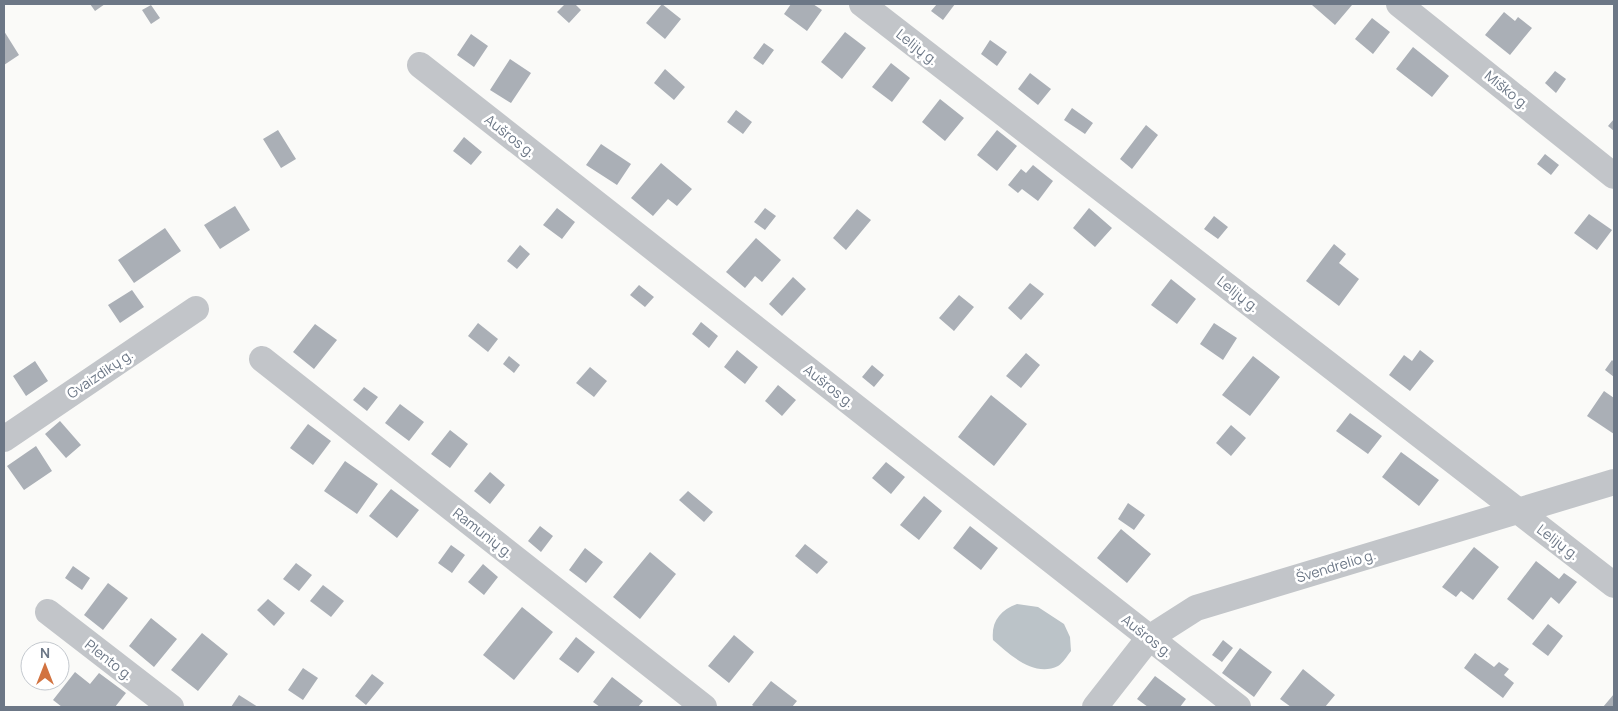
<svg xmlns="http://www.w3.org/2000/svg" width="1618" height="711" font-family="Manrope,sans-serif">
<rect width="100%" height="100%" fill="#fafaf8"/>
<path fill="#bbc3c8" d="M1017 604 1038 607 1064 624 1070 637 1071 651C1067 656 1063 663 1058 666 1034 678 1009 654 993 640 991 622 1000 610 1017 604Z"/>
<path fill="#aaafb6" d="M90 4H105L95 11Z
M565 4H575L581 10 569 23 557 12Z
M662 4 681 19 665 39 646 23Z
M791 4H813L822 10 807 31 784 14Z
M937 4H955L943 20 931 11Z
M1313 4H1351L1352 5 1335 25 1312 5Z
M151 5 160 18 151 24 142 10Z
M1504 12 1515 21 1518 17 1532 28 1510 55 1485 35Z
M1372 18 1390 32 1373 54 1355 39Z
M4 31 19 55 4 65Z
M845 32 866 48 842 79 821 62Z
M471 34 488 46 474 67 457 55Z
M990 40 1007 52 997 66 981 54Z
M764 43 774 50 763 65 753 58Z
M1413 47 1449 76 1432 97 1396 69Z
M510 59 531 73 511 103 490 90Z
M891 63 910 78 892 102 872 87Z
M665 69 685 87 674 100 654 83Z
M1555 71 1566 79 1556 93 1545 83Z
M1030 73 1051 89 1038 105 1018 89Z
M940 99 964 118 945 141 922 122Z
M1072 108 1093 123 1085 134 1064 120Z
M736 110 752 122 743 134 727 122Z
M1614 119V131L1608 126Z
M1146 125 1158 135 1132 169 1120 159Z
M278 130 296 159 281 168 263 139Z
M997 130 1017 146 997 171 977 155Z
M464 137 482 152 471 165 453 151Z
M601 144 631 164 617 185 586 165Z
M1545 154 1559 165 1551 175 1537 164Z
M661 163 692 189 677 206 668 199 653 216 631 198Z
M1033 165 1053 181 1038 201 1022 189 1018 193 1008 185 1021 169 1026 173Z
M235 206 250 230 220 249 204 225Z
M557 208 575 222 562 239 543 225Z
M765 208 776 216 765 230 754 222Z
M1089 208 1112 228 1095 247 1073 228Z
M857 209 871 220 846 250 833 238Z
M1589 214 1612 230 1597 250 1574 233Z
M1214 216 1228 227 1218 239 1204 229Z
M165 228 181 251 134 283 118 260Z
M756 238 781 260 762 282 755 276 745 288 726 272Z
M1334 244 1346 254 1339 263 1359 279 1339 306 1306 281Z
M520 245 530 254 517 269 507 261Z
M793 277 806 289 782 316 769 304Z
M1171 279 1196 299 1177 324 1151 305Z
M1030 283 1044 294 1021 320 1008 308Z
M639 285 654 297 645 307 630 295Z
M132 290 144 307 120 323 108 305Z
M959 295 974 307 954 331 939 318Z
M701 322 718 336 709 348 692 334Z
M478 323 498 339 488 352 468 336Z
M1214 323 1237 338 1223 360 1200 344Z
M315 324 337 340 314 369 293 352Z
M737 350 758 367 745 384 724 367Z
M1420 350 1434 361 1410 391 1389 375 1404 355 1412 361Z
M1026 353 1040 365 1021 388 1006 376Z
M509 356 520 365 514 373 503 364Z
M1253 356 1280 377 1250 416 1222 395Z
M1612 360 1614 362V377L1605 370Z
M35 361 48 381 26 396 13 376Z
M872 365 884 375 874 387 862 377Z
M590 367 607 381 594 397 576 383Z
M778 385 796 400 782 416 765 401Z
M364 387 378 397 367 411 353 400Z
M1604 391 1614 398V434L1587 416Z
M991 395 1027 424 994 466 958 437Z
M400 404 424 422 409 441 385 423Z
M1350 413 1382 436 1368 454 1336 431Z
M60 421 81 445 66 458 45 434Z
M308 424 331 441 313 465 290 448Z
M1231 425 1246 438 1231 456 1216 443Z
M450 430 468 444 450 468 431 454Z
M36 446 52 471 24 490 7 466Z
M1401 452 1439 480 1419 506 1382 477Z
M345 461 378 484 357 514 324 491Z
M886 462 905 477 891 494 872 478Z
M490 472 505 485 490 504 474 491Z
M391 489 419 510 397 538 369 516Z
M688 491 713 512 704 522 679 500Z
M924 496 942 511 919 540 900 525Z
M1128 503 1145 515 1134 530 1118 519Z
M540 526 553 536 541 552 528 541Z
M970 526 998 548 981 570 953 548Z
M1121 529 1151 554 1127 583 1097 558Z
M805 544 828 562 817 574 795 556Z
M451 545 465 555 452 573 438 563Z
M1474 547 1499 567 1473 600 1461 591 1456 597 1442 587Z
M585 548 603 562 586 583 569 570Z
M650 552 676 574 640 619 613 597Z
M1536 561 1559 579 1564 573 1577 582 1559 604 1551 597 1533 620 1507 599Z
M296 563 312 575 299 591 283 579Z
M483 564 498 577 484 595 468 582Z
M73 566 90 578 82 590 65 578Z
M108 583 128 598 103 630 84 615Z
M323 585 344 601 331 617 310 601Z
M268 599 285 613 274 626 257 610Z
M522 607 553 632 514 680 483 655Z
M151 618 177 639 154 667 129 646Z
M1548 624 1563 636 1548 656 1532 644Z
M202 633 228 654 198 691 171 670Z
M734 635 754 652 729 683 708 666Z
M576 637 595 652 578 673 559 659Z
M1223 640 1233 648 1222 662 1212 655Z
M1240 648 1272 672 1254 697 1222 673Z
M1475 653 1494 667 1499 662 1509 669 1504 675 1514 683 1503 698 1464 668Z
M303 668 318 678 303 700 288 690Z
M1303 669 1335 695 1325 707H1291L1280 699Z
M75 672 90 684 99 673 126 693 115 707H62L53 700Z
M372 674 384 683 366 705 355 696Z
M1155 676 1186 699 1180 707H1148L1137 699Z
M612 677 643 701 638 707H600L593 702Z
M771 681 797 701 792 707H755L752 705Z
M1614 694V707H1603Z
M239 695 258 707H231Z"/>
<g fill="none" stroke-linecap="round" stroke-linejoin="round">
<path stroke="#c2c5c9" stroke-width="26" d="M862 4 1614 585
M1399 4 1614 176
M420 65 1238 707
M262 359 704 707
M4 439 196 309
M48 612 171 707
M1095 707 1149 638 1196 608 1614 482"/>
</g>
<g text-anchor="middle" stroke-width="5" stroke-linejoin="round" paint-order="stroke">
<g font-size="14" fill="#6c7786" stroke="#fff">
<text transform="translate(917 47) rotate(38)" y="5">Lelijų g.</text>
<text transform="translate(1507 90) rotate(39)" y="5">Miško g.</text>
<text transform="translate(510 136) rotate(38)" y="5">Aušros g.</text>
<text transform="translate(1238 294) rotate(38)" y="5">Lelijų g.</text>
<text transform="translate(100 374) rotate(-34)" y="5">Gvaizdikų g.</text>
<text transform="translate(829 386) rotate(38)" y="5">Aušros g.</text>
<text transform="translate(483 533) rotate(38)" y="5">Ramunių g.</text>
<text transform="translate(1558 542) rotate(37)" y="5">Lelijų g.</text>
<text transform="translate(1336 566) rotate(-17)" y="5">Švendrelio g.</text>
<text transform="translate(1147 636) rotate(38)" y="5">Aušros g.</text>
<text transform="translate(109 660) rotate(38)" y="5">Plento g.</text>
</g>
</g>
<rect width="1618" height="711" fill="none" stroke="#6c7786" stroke-width="10"/>
<g transform="translate(45 666)"><circle r="24" fill="#ffffff" stroke="#c4c9cf"/>
<path d="M0-4L9 19L0 12L-9 19Z" fill="#d27340"/>
<text y="-8" font-size="14" font-weight="bold" text-anchor="middle" fill="#6c7786">N</text>
</g>
</svg>
